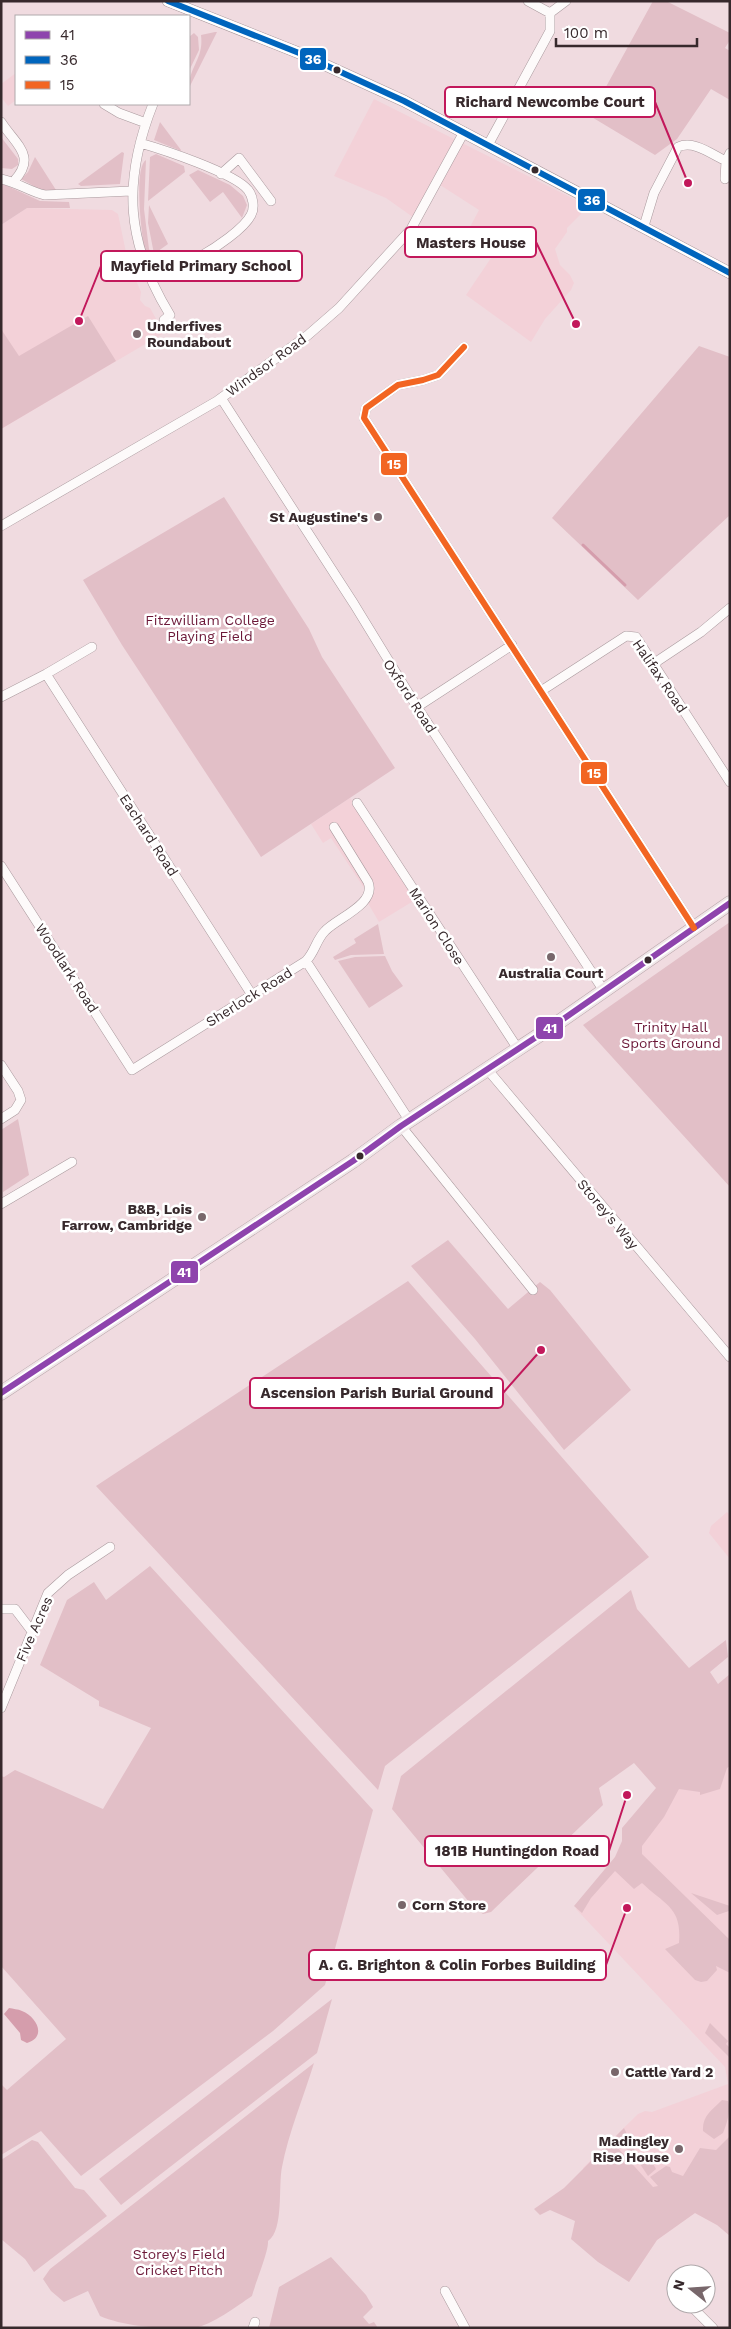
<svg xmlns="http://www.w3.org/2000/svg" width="731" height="2329" font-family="'Work Sans',sans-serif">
<rect width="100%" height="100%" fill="#f0dbe0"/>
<path fill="#f3d1d8" d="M16 73V100L8 106 1 97V84Z
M374 99 582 203 581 214 567 228V232L555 249 560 265 570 275 574 283 571 290 545 319 531 342 466 295 491 258 462 242 479 210 437 183 417 220 386 198 334 176Z
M27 208 112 210 118 214 128 262 141 292 140 300 145 306 150 308 164 333 1 429V225Z
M350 798 415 900 379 922 369 905 364 888 331 838 323 843 311 824Z
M727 1512 730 1515V1559L709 1533 711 1526Z
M730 1710V2202L717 2225 695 2213 657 2240 629 2282 583 2168 638 2114 645 2111 652 2112 728 2084 725 2067 576 1909 633 1841Z"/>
<path fill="#e2bfc7" d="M653 1H666L730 33V40L725 48 730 51V100L711 89 677 139 655 155 590 116Z
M215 32H217L189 88C189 66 204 59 201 35Z
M194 33 198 37 199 50 189 71V37Z
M160 122 181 150V151L154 140Z
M1 137 18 159V165L12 169 1 168Z
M122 152 124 153 120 184 81 186 78 184Z
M156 154 184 166 185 172 148 201 150 157Z
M35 157 56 190H41L21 179 28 172Z
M146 160 144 209 149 249 162 279 158 281C154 273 149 265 146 256 142 241 133 168 146 160Z
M198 170 230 185 243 196 247 205 242 218 223 192 210 202 189 175Z
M1 183 40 201 69 202 70 208H27L1 225Z
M149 205 168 244 154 254 148 223Z
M88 316 116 361 1 429V329L19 356Z
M699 346 730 357V515L638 600 552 518Z
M224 497 309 629 322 657 395 768 261 857 122 645 83 580Z
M730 922V1187L583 1025Z
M378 924 384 954 351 955 335 960 333 957 356 943 354 939Z
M385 956 392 971 403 986 369 1008 338 961 355 957Z
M18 1119 29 1175 3 1192 1 1130Z
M448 1240 508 1309 540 1282 550 1290 631 1390 564 1450 475 1339 411 1266Z
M408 1281 649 1557 385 1766 378 1790 96 1486Z
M150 1566 373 1810 325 1985 273 2031 81 2176 41 2131 1 2155V2084L7 2090 66 2039 1 1966V1776L4 1777 15 1770 103 1809 151 1728 99 1706V1701L40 1665 67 1600 94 1582 106 1600Z
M631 1590 637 1609 689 1668 726 1640 728 1657 710 1672 718 1684 730 1674V1766L727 1768 720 1789 700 1795V1792L679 1789 664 1817 642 1846V1854L730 1940V1973L716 1966 717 1970 707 1981 701 1982 695 1980 665 1949 679 1943C682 1907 665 1905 642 1883L634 1889 615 1871 591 1898 582 1913 574 1906 615 1857 622 1841V1828L656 1788 634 1763 599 1788 603 1805 491 1912 483 1914 474 1908 392 1809 401 1776Z
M691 1893 730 1906 729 1911 717 1915Z
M332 1999 317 2053 121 2205 99 2179Z
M710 2023 728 2041 726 2044 730 2048V2058L705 2033Z
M314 2063C304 2096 288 2134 282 2167 278 2186 284 2230 268 2241 269 2251 255 2284 252 2296 237 2306 212 2325 194 2328 166 2329 125 2327 100 2316L88 2291 64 2302 51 2291 43 2279 50 2269Z
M722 2100 728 2101C731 2110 727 2124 723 2133L714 2139 703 2131C702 2116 712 2110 722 2100Z
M624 2128 635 2151 652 2162 656 2169 648 2176 636 2158 619 2142 616 2146 653 2187 658 2186 650 2177 666 2166 670 2167 672 2172 683 2176 700 2148 716 2150 730 2136V2236L717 2225 695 2213 657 2240 629 2282 598 2262 571 2239 575 2221 550 2210 540 2215 534 2209 564 2188Z
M32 2140 38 2142 75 2188 84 2190 107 2216 34 2272 25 2259 1 2239V2160Z
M331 2257 366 2295 373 2307 363 2317 369 2324 374 2322 378 2328H269L279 2287Z"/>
<path fill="#d59dac" d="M9 2008C13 2009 18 2009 22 2011 37 2017 47 2037 27 2043L21 2040 20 2033 4 2014Z"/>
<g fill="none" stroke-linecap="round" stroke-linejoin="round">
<path stroke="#d59dac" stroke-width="3" d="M583 545 625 585"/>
<g stroke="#a9999d" stroke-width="10">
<path id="minor" d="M528 1 550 13
M104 104 119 113 146 123
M153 104C122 182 126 243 170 315L164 320
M1 122C16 145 37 156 14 181
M140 143C161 149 235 173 248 190 253 196 255 208 251 215 244 229 215 248 201 256
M488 145 550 31V13L566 1
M221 174 239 158 271 201
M1 179C17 182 30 192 45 195L131 191
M725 179 726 161
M644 226 654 193 678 147C694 140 711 154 726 161L730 153
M464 347 438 375 423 380 398 385 366 408 364 418 694 928
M221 398 354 604 417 707 604 991
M1 526 217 401 308 335 339 308 411 229 464 132
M653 664 701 632 730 608
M46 674 252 995
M541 691 626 636 636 637 730 782
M1 697 46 674 92 647
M417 707 512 645
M357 803 518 1049
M1 866 132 1070 306 961 409 1120
M306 961C315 952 316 940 325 931 337 918 377 904 368 882L334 827
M1 1065 18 1091 21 1100 15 1110 1 1119
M487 1069 730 1357
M401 1126 533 1290
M1 1204 72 1162
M1 1609H15L31 1630
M1 1708 48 1593 68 1575 110 1547
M445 2291 465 2328
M695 2310 713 2328
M253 2328 255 2322"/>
</g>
<g stroke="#a9999d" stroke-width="12">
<path id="secondary" d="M168 1 299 53 404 101 730 273"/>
</g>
<g stroke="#baa6ab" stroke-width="15">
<path id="primary" d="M1 1393 353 1161 401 1126 559 1022 730 903"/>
</g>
<use href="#minor" stroke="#fdfafa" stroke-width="9"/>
<use href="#secondary" stroke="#fdfafa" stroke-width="11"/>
<use href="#primary" stroke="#f0e7e9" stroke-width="14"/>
<g stroke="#fff" stroke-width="10">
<path id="bus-1" d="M1 1393 353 1161 401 1126 559 1022 730 903"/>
</g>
<g stroke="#fff" stroke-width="10">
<path id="bus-2" d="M168 1 299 53 404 101 730 273"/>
</g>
<g stroke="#fff" stroke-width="10">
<path id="bus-3" d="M464 347 438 375 423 380 398 385 366 408 364 418 694 928"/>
</g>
<use href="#bus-1" stroke="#8e44ad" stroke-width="6"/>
<use href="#bus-2" stroke="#0065bd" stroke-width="6"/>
<use href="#bus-3" stroke="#f26522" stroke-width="6"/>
</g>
<g fill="#37292c" stroke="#fff" stroke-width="2">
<circle cx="337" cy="70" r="4.5"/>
<circle cx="535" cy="170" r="4.5"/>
<circle cx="648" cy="960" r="4.5"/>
<circle cx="360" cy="1156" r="4.5"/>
</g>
<g fill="#78676b" stroke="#fff" stroke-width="2">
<circle cx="137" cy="334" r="5"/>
<circle cx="378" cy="517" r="5"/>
<circle cx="551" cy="957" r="5"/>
<circle cx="202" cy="1217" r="5"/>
<circle cx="402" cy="1905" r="5"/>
<circle cx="615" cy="2072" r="5"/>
<circle cx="679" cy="2149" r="5"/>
</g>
<g text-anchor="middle" stroke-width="5" stroke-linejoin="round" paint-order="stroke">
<g font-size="14" font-weight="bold" fill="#37292c" stroke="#fff" text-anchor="start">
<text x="147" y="331">Underfives<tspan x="147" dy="16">Roundabout</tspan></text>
<text x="368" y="522" text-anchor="end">St Augustine's</text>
<text x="551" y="978" text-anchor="middle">Australia Court</text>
<text x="192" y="1214" text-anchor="end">B&amp;B, Lois<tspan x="192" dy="16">Farrow, Cambridge</tspan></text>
<text x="412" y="1910">Corn Store</text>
<text x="625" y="2077">Cattle Yard 2</text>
<text x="669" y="2146" text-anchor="end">Madingley<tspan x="669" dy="16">Rise House</tspan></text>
</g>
<g font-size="14" fill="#37292c" stroke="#fff">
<text transform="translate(266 365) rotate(-36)" y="5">Windsor Road</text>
<text transform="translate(660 676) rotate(56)" y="5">Halifax Road</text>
<text transform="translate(410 696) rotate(57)" y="5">Oxford Road</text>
<text transform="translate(149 835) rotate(57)" y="5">Eachard Road</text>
<text transform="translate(437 926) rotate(57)" y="5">Marion Close</text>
<text transform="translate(67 968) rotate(57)" y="5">Woodlark Road</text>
<text transform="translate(249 997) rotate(-32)" y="5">Sherlock Road</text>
<text transform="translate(608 1214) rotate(50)" y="5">Storey's Way</text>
<text transform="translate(34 1629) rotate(-66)" y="5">Five Acres</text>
</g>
<g font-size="14" fill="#6c1838" stroke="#fff">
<text x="210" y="625">Fitzwilliam College<tspan x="210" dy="16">Playing Field</tspan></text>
<text x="671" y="1032">Trinity Hall<tspan x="671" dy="16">Sports Ground</tspan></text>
<text x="179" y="2259">Storey's Field<tspan x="179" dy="16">Cricket Pitch</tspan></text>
</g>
</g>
<path fill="none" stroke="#c2185b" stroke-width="2" d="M688 183L655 102M576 324L536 242M79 321L101 266M541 1350L503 1393M627 1795L609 1851M627 1908L606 1965"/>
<g fill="#c2185b" stroke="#fff" stroke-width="2">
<circle cx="688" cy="183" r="5"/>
<circle cx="576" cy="324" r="5"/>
<circle cx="79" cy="321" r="5"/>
<circle cx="541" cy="1350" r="5"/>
<circle cx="627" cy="1795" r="5"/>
<circle cx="627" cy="1908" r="5"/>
</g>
<g fill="#fff" stroke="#c2185b" stroke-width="2">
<rect x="445" y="87" width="210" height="30" rx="5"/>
<rect x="405" y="227" width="131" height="30" rx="5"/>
<rect x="101" y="251" width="201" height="30" rx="5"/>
<rect x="250" y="1378" width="253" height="30" rx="5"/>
<rect x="425" y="1836" width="184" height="30" rx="5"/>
<rect x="309" y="1950" width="297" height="30" rx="5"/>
</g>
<g font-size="15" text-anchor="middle" font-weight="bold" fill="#37292c">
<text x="550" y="107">Richard Newcombe Court</text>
<text x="471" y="248">Masters House</text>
<text x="201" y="271">Mayfield Primary School</text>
<text x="377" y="1398">Ascension Parish Burial Ground</text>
<text x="517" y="1856">181B Huntingdon Road</text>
<text x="457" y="1970">A. G. Brighton &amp; Colin Forbes Building</text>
</g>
<g stroke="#fff" stroke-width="2">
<rect x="299" y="47" width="28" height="24" rx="5" fill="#0065bd"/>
<rect x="577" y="188" width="29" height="24" rx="5" fill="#0065bd"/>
<rect x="380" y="452" width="28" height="24" rx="5" fill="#f26522"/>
<rect x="580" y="761" width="28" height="24" rx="5" fill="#f26522"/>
<rect x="535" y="1016" width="29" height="24" rx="5" fill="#8e44ad"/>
<rect x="170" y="1260" width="29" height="24" rx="5" fill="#8e44ad"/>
</g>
<g font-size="14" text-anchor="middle" font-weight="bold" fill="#fff">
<text x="313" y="64">36</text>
<text x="592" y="205">36</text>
<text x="394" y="469">15</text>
<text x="594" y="778">15</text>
<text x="550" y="1033">41</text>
<text x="184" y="1277">41</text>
</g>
<rect width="731" height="2329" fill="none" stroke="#37292c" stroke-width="5"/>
<rect x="15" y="15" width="175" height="90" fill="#ffffff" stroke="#afa9ab"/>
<rect x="25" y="31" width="25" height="8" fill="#8e44ad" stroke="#afa9ab"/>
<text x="60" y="40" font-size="15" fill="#37292c">41</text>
<rect x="25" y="56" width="25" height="8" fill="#0065bd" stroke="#afa9ab"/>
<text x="60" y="65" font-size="15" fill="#37292c">36</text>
<rect x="25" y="81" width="25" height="8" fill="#f26522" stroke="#afa9ab"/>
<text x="60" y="90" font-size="15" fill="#37292c">15</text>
<g transform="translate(691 2289) rotate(287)"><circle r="24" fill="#ffffff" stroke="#afa9ab"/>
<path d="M0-4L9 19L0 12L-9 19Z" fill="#78676b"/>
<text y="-8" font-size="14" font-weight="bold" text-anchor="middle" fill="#37292c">N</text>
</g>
<path d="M556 38v8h141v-8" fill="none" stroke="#37292c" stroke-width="2.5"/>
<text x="564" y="38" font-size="15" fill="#37292c" stroke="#ffffff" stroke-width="4" paint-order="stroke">100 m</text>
</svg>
